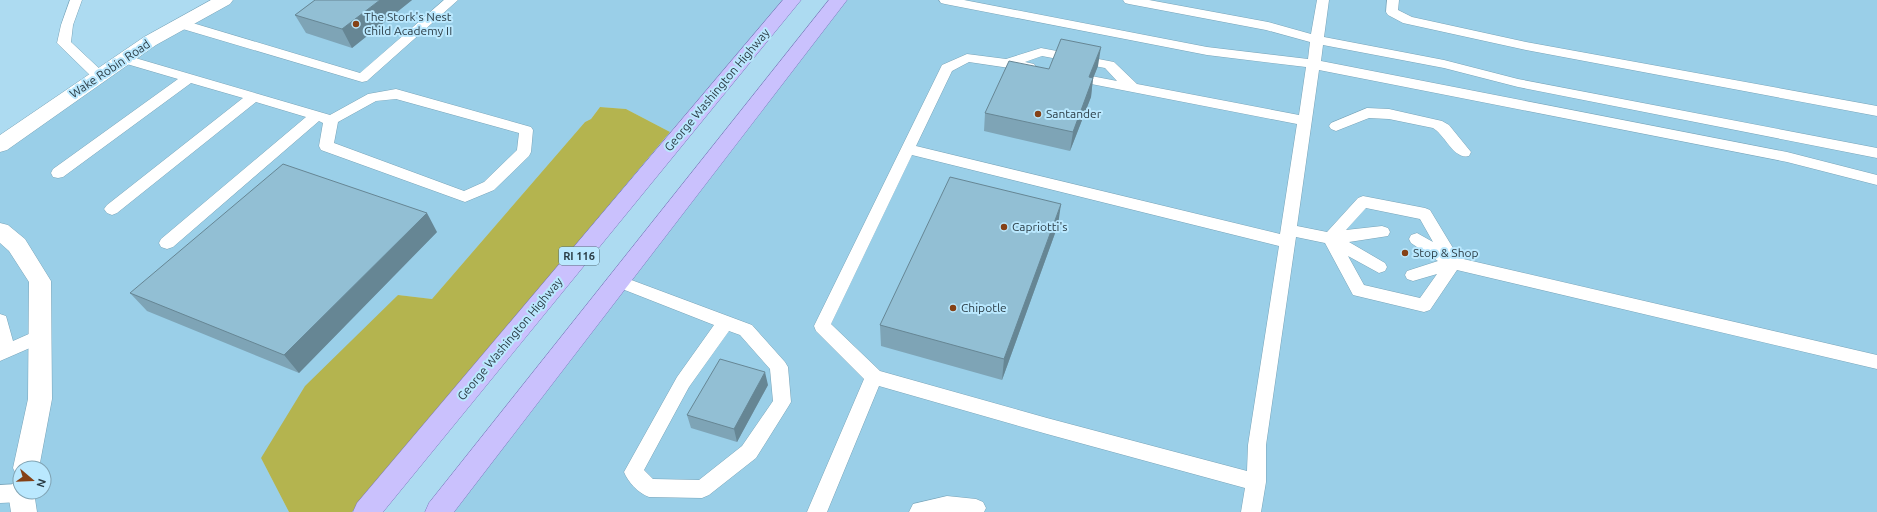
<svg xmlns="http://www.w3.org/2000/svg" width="1877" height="512" font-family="Ubuntu,sans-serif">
<rect width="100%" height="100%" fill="#addbf1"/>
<path fill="#9acfe8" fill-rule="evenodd" d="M217 0H783L670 132 626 109 600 107 591 119 585 122 432 299 398 295 261 458 289 512H0V147ZM20 468H44V492H20Z
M832 0H1877V512H430Z"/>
<path fill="#b4b44f" d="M600 107 626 109 670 132 352 512H289L261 458 305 386 398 295 432 299 585 122 591 119Z"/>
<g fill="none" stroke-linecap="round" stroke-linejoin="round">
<g stroke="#78a4b9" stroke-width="1">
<path id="lane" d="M70 0H82L73 25 71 42 104 73 106 76 104 79H94L57 43 61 25Z
M444 0H458L367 81 362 82 176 27 175 24 176 21H186L360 73Z
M939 0H964L1207 47 1308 59 1310 42 1266 30 1129 4 1125 3 1123 0H1149L1268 22 1311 34 1317 0H1329L1324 37 1444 60 1518 79 1877 148V158L1518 87 1444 68 1323 45 1321 61 1787 152 1877 175V185L1787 162 1319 70 1297 226 1327 232 1358 198 1363 196 1425 208 1430 210 1459 258 1877 355V369L1457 270 1430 310 1424 312 1353 295 1325 243 1296 237 1266 445V482L1261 512H1241L1245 488 1047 434 879 386 827 512H807L864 379 816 331 814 326 942 65 967 54 1006 59 1041 48 1114 62 1137 84 1299 115 1306 67 1207 55 945 4 941 3ZM1042 56 1105 68 1117 81 1086 75 1081 76 1079 79 1081 82 1297 124 1280 234 916 146 952 71 969 62 1029 71 1034 70 1036 67 1034 64 1025 62ZM912 155 1279 246 1248 445 1247 471 1047 418 880 371 831 324ZM1366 208 1420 219 1433 242 1417 233 1411 235 1409 239 1411 243 1438 261 1407 271 1405 275 1407 279 1413 281 1437 274 1420 298 1364 285 1348 256 1379 273 1385 271 1387 267 1385 263 1349 242 1388 236 1390 232 1388 228 1382 226 1346 230Z
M1387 0H1399L1398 10 1412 17 1526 42 1877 106V116L1526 50 1403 23 1388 15 1386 12Z
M125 55 330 115 368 94 396 89 531 127 533 130 531 152 529 156 494 190 465 202 321 150 319 146 323 123 319 121 173 247 167 249 161 247 159 243 161 239 306 117 256 102 117 213 112 215 107 213 104 209 107 205 243 98 191 83 63 177 58 178 53 177 51 173 53 169 178 79 120 62 118 59 120 56ZM396 99 519 133 517 150 484 182 464 191 334 143 338 122 376 101Z
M1367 108 1389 109 1442 121 1449 125 1471 152 1469 156C1454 160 1445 135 1433 128L1389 119 1369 118 1336 131 1331 129 1329 126 1331 123Z
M618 275 752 325 785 362 788 367 791 402 788 407 756 458 709 495 702 498 649 497C638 493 628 482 624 472L677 377 714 325 612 285 610 281 612 277ZM729 331 740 335 770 369 773 401 742 446 699 480 653 479 644 470 689 387Z
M0 314 6 316 13 341 40 329 46 331 49 336 46 341 0 361Z
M20 484V492H30L28 499 21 502 0 503V485Z
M947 496 976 499 983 502 986 508 984 512H909L913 504Z"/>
</g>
<g stroke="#78a4b9" stroke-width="1">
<path id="street" d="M211 0H233L230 4 156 45 7 150 0 152V135L144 37Z
M0 223 8 225 25 239 51 281 52 399 39 468H20V477L17 476 13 468 28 399 29 282 9 251 0 243Z
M20 480V492H34L37 512H11L8 492 12 484Z"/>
</g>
<g stroke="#7b78bc" stroke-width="1">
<path id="primary" d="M783 0H801L383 512H353L357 503Z
M829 0H847L454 512H425L429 503Z"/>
</g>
<use href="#lane" fill="#fff" fill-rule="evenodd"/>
<use href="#street" fill="#fff" fill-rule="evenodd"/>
<use href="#primary" fill="#cac1fd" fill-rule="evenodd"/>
</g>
<path fill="#7ea4b6" d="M315 0H412L352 48 306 33 295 15Z
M1098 66 1093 78 1091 97 1070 151 984 131 985 113Z
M1058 225 1002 380 881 346 880 325Z
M437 232 299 373 147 311 130 293Z
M768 385 737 442 691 428 687 415Z"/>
<path fill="#668694" d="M380 0H412L352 48 342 29Z
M1101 47 1098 66 1086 96 1089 77Z
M1093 78 1091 97 1070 151 1073 132Z
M1061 204 1058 225 1002 380 1004 359Z
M427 213 437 232 299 373 284 355Z
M765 372 768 385 737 442 734 429Z"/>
<path fill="#92bfd4" stroke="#668694" d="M315 0H380L342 29 295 15Z
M1061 39 1101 47 1089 77 1093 78 1073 132 985 113 1009 61 1049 69Z
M283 164 427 213 284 355 130 293Z
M950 177 1061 204 1004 359 880 325Z
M720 359 765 372 734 429 687 415Z"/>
<g fill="#854116" stroke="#bae8fe" stroke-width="1.5">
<circle cx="356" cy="24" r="4"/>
<circle cx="1038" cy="114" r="4"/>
<circle cx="1004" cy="227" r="4"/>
<circle cx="1405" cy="253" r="4"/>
<circle cx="953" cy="308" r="4"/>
</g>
<g text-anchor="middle" stroke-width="4" stroke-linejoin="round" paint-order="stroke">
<rect fill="#bae8fe" stroke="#56707d" stroke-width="1" x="559" y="247" width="40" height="18" rx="3"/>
<g font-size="11" font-weight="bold" fill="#2b3d46">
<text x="579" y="260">RI 116</text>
</g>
<g font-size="12" fill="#2b3d46" stroke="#bae8fe" text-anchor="start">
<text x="364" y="21">The Stork's Nest<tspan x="364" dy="14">Child Academy II</tspan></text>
<text x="1046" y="118">Santander</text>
<text x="1012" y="231">Capriotti's</text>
<text x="1413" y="257">Stop &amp; Shop</text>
<text x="961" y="312">Chipotle</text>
</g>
<g font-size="12" fill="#2b3d46" stroke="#bae8fe">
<text transform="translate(110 69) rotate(-34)" y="4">Wake Robin Road</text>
<text transform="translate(717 90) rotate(-50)" y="4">George Washington Highway</text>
<text transform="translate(510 339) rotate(-50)" y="4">George Washington Highway</text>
</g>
</g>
<g transform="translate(32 480) rotate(109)"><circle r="19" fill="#bae8fe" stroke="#81a4b4"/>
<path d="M0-3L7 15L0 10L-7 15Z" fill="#854116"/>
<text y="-6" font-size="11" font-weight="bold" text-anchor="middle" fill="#2b3d46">N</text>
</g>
</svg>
